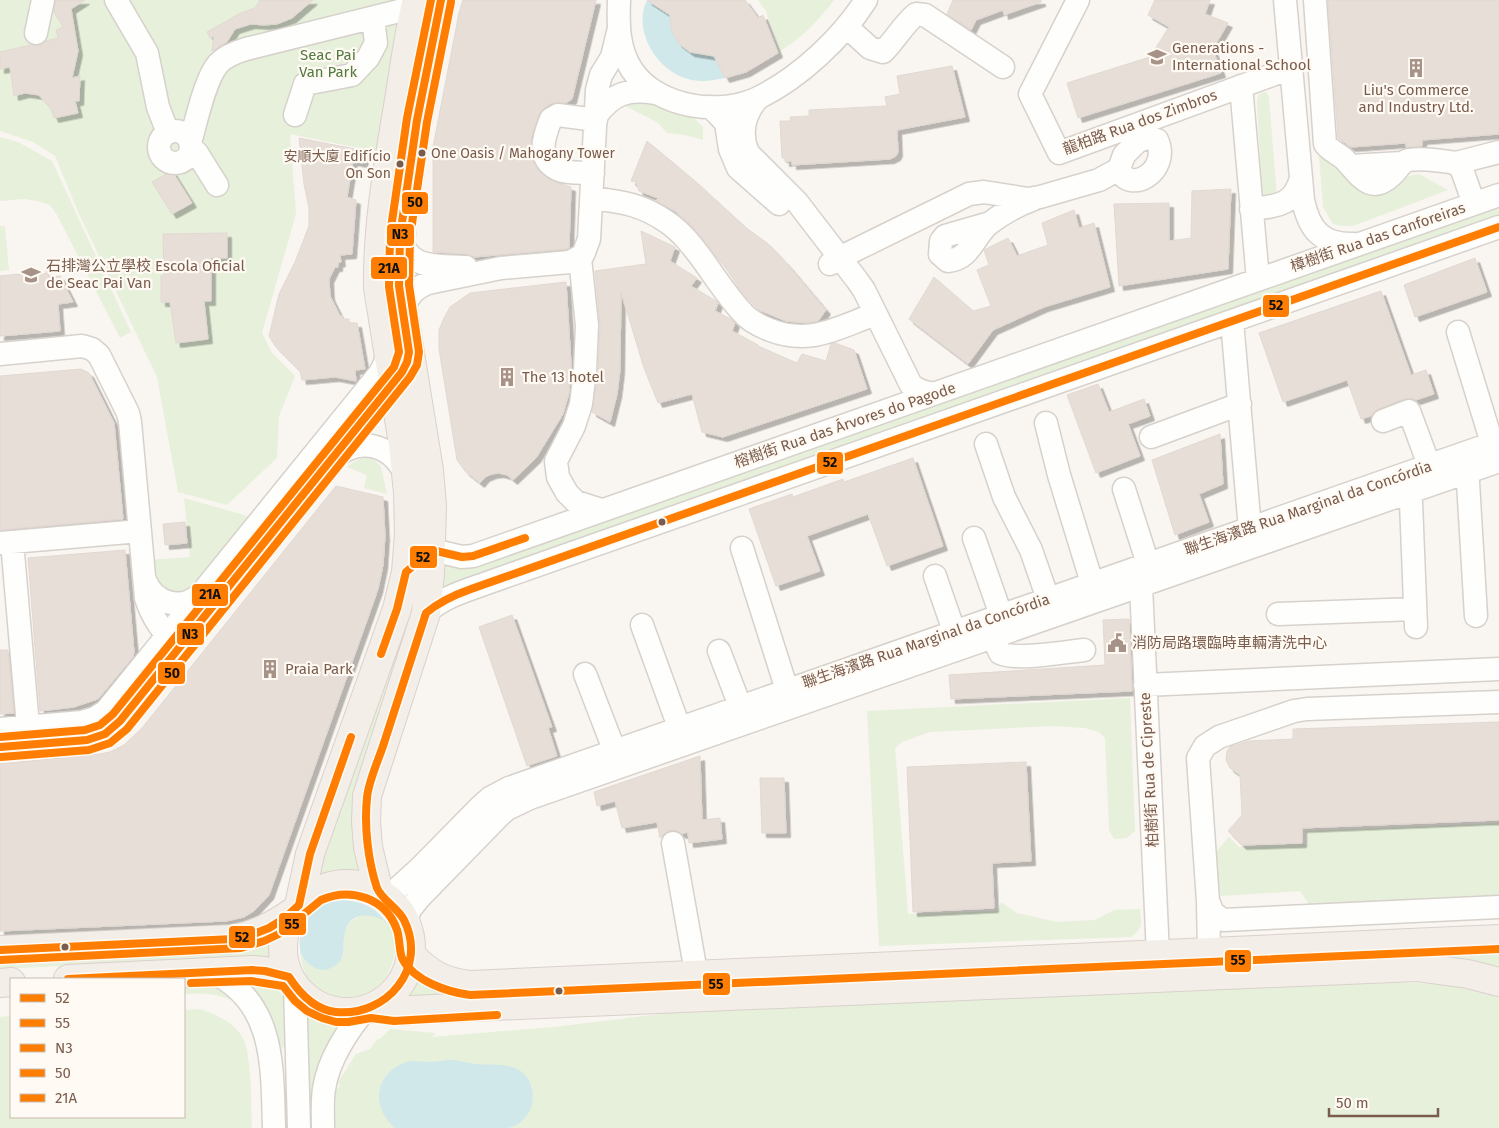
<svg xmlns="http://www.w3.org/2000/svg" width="1499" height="1128" font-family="'Fira Sans','Noto Sans SC',sans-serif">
<defs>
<filter id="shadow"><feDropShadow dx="4.5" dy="4.5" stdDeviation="0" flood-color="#0004"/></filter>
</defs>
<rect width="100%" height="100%" fill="#f9f5f0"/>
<path fill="#e7f0db" d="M0 0H405L378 152 290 134 296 214 262 333 272 353 295 376 279 416 277 458 227 505 178 492 157 377 79 214 55 156 33 142 0 131Z
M758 0H834C819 20 802 38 780 51L766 11Z
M1266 92 1269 97 1277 198 1262 197 1257 103 1258 96 1261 93Z
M632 99 658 103 677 113 694 118 703 127V140L685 135 667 133 657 122 621 104Z
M0 137 18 142 52 161 131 332 120 338 57 215 50 205 37 201 24 199 0 201Z
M1319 156 1339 168 1358 190 1364 193H1374L1403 177 1419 174 1448 190 1353 226H1341L1333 224 1323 207Z
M1499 207V217L441 592 444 562 471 567 494 561Z
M0 226H5L9 270 0 271Z
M363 458H373L381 467 387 494 364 488 367 475 347 467 355 461Z
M184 498 251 517 195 589 174 595 160 589 149 560 190 557Z
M420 589 360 791 371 878 352 875 329 876 309 884 343 790 393 662 416 590Z
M1130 698 1135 831 1127 838 1114 839 1109 830 1105 738 1099 732 1085 728 1055 726 930 732 902 742 895 748 908 914 997 911 1001 902 1017 913 1057 922 1095 920 1114 910 1140 909C1141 923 1144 928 1131 937L879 946 867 711Z
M1499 823V896L1311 907 1300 891 1222 896 1219 894 1217 883 1216 852 1229 837 1239 847 1306 844V831Z
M363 915C422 910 394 1026 324 992 305 983 300 963 300 944 300 952 302 959 309 964 316 969 323 972 331 968 353 955 337 943 347 927 350 921 356 918 363 915Z
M272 939 274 965 248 957 0 969V960Z
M1499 953V969L405 998 417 977Z
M184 979 273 984 283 997 288 1009 287 1046 284 1048 281 1047C269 1020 237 996 207 994 200 993 191 994 184 994Z
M1373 982C1415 982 1458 984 1499 996V1128H335L336 1090 340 1086 338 1082 356 1054 370 1049 378 1039H380L390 1029 436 1033 432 1037 554 1027 677 1012Z
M198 1009C214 1013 234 1022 243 1038 252 1056 251 1106 252 1128H0V1017L11 1016V1117H184V1010Z
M303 1011 316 1018 344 1024 314 1083 311 1104 312 1128H306Z"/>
<path fill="#d0e8ea" d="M647 0 670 15C672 48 685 51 714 56L725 78C710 81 697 83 682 77 654 66 633 28 647 0Z
M342 900C364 902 374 906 388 924 375 913 350 910 345 932 341 945 348 957 335 966 331 968 328 970 324 970 319 970 314 968 310 965 292 952 300 924 314 911 321 904 332 902 342 900Z
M453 1060C460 1061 468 1063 476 1064 498 1066 525 1060 532 1089 533 1095 533 1102 531 1108 527 1118 518 1126 508 1128H395C370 1107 375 1072 407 1062 412 1060 419 1062 426 1062 435 1062 444 1060 453 1060Z"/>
<path fill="#e6ded7" stroke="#e2d8d2" filter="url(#shadow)" d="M56 0H85L71 9 78 51 72 78 80 76 79 101H75L78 113 54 118 51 109 39 95 25 93 14 96 10 67 0 69V52L31 45 40 46 46 41 58 38 56 30 63 27 54 12Z
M260 0H313L292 18 277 24 264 25 251 24 235 29 227 42 212 51 214 36 210 38 207 32 241 13 255 8Z
M463 0H596L572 99 566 103H552L544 108 539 114 531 138 532 157 540 172 552 181 571 187 569 248 566 249 474 257 467 254 433 252V147L459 13Z
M647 0H745L758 18 763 15 778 53 746 72 725 78 714 56 690 52 678 43 671 29 670 15Z
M953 0H1041V2L1004 15 1003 10 976 20 971 30 947 14Z
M1155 0H1210L1205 14 1228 23 1213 49 1221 73 1078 118 1067 83 1150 57 1169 27 1148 15Z
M1328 0H1499V134L1422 140V146L1406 147V143L1351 147 1338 138Z
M952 66 965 117 897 130 898 152 896 156 890 159 792 165V161L785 162V158H782L780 121H791L790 117 809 116V110L887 106 885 97 900 94 897 76Z
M299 138 365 151 363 163 353 161 347 197 356 200 352 254 340 255 341 262 338 263V267H335L329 279 330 296 340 316H342V319H349V323H357L365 369 355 370 356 381 335 377 302 380 300 371 275 346 269 336 279 294 295 262 309 226V208L304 184Z
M647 141 696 182 745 227 767 243 787 264 826 310 818 321 806 323 786 321 759 310 742 292 725 267 692 226 675 211 656 201 658 198 639 191 636 182 631 181Z
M172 171 192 203 172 214 152 182Z
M1231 189 1228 269 1119 286 1114 204 1169 203V241L1191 238 1192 191Z
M1074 210 1079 228 1094 223 1110 287 1044 307 993 330 968 364 909 319 934 277 973 311 991 306 977 270 989 265 984 250 1008 238 1017 256 1048 245 1042 223Z
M641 231 675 247 670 261 697 278 691 286 716 301 718 303 715 311 731 319 735 323 732 331 758 345V346L797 363 802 354 826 361 831 344 835 343 854 350 867 389 723 437 702 432 692 394 658 403 644 368 621 292 620 370 617 394 610 422 592 412 598 373 600 326 595 271 646 264Z
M227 233V258H211V301H204L208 339 176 343 170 302H161V276H164L163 234Z
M1475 258 1487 292 1415 317 1404 285Z
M48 271 49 277 60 276 73 302 58 304 60 331 0 336V276Z
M566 282 571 364 569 393 563 414 536 458 513 480 507 475 499 473 492 474 485 477 480 483 465 471 457 460 439 349V330L444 318 450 307 470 293Z
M1381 291 1411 375 1426 370 1434 394 1416 400 1411 398 1404 399 1378 409 1371 416 1361 419 1347 380 1283 402 1259 333Z
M81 369 89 373 114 423 123 519 0 530V376Z
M1098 384 1109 412 1144 399 1150 416 1128 424 1140 456 1096 473 1067 395Z
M1220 434 1223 484 1199 494 1209 522 1175 535 1152 460Z
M913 458 943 546 887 566 868 514 807 536 820 571 776 586 749 509 792 494 793 497 843 479 844 482Z
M336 486 383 497 385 536 383 565 378 589 371 609 269 895 254 911 244 917 226 921 0 931V764L100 754 110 752 124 745 142 728Z
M185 522 187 543 165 545 163 524Z
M125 550 134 652 133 657 98 699 74 707 40 711 28 558Z
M512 615 552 727 548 728 557 756 527 766 479 627Z
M1129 619 1132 691 951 699 949 675 1105 665 1103 620Z
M0 650H8L14 713 0 714Z
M1499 722V820L1302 828V843L1242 845 1228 831 1242 815 1240 775 1230 768 1226 760 1227 751 1230 747 1249 741 1293 739V729Z
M700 756 702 820 720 818 722 839 689 843 688 832 682 834 677 831 671 830 665 833 660 838 657 822 622 828 615 801 597 806 594 792Z
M1026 762 1031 861 992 863 994 908 913 912 907 767Z
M760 778H784L786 833H762Z"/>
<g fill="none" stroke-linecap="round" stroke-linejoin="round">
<g stroke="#d7d1cb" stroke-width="25">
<path id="minor" d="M116 0 147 53 158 107 168 133
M619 0C618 24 618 49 632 70 657 108 721 117 760 97 800 77 842 38 866 0
M1078 0 1030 94 1059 153 1291 68
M1285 0 1303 200C1309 230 1322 245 1354 244
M1315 0 1325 144C1331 151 1337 153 1343 158 1359 173 1369 197 1392 175 1398 170 1400 162 1409 160 1422 158 1444 161 1456 163L1462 170 1474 204
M847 27 870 48 883 52C895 40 903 25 916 14L925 15 1003 67
M36 33 43 0
M1241 86 1258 280
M758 98C744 114 739 132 748 153L797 202 857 280 864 290 911 385C919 391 926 394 936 393
M711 107 726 123 730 149 738 168 779 204
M295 115 305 84 352 75 368 58 376 43 373 18
M596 116C612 94 628 88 655 93
M159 147a16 16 0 1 1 32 0a16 16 0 1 1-32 0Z
M190 143C196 122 205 79 218 64 225 56 236 52 246 49L415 7
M191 148 197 153 217 185
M1456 163 1499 152
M1351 166 1402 163
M593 173C582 172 567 174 557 169 536 158 544 136 551 119L558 115 596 120
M592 198C622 202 641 204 667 222 682 232 694 248 705 263 717 280 728 297 742 312 749 321 760 326 770 330 806 344 832 331 865 318
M1251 209C1276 206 1294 206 1301 178
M990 223 945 236 941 241 940 254 948 261C971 259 974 235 990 223 1003 213 1018 205 1034 199
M400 236C408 271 437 265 466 267
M580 258 587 325 585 371 581 404 574 426 556 461 558 477 567 493 576 502 601 510
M830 264 841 257 969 194 984 192 1028 199 1040 197 1099 180 1119 169 1124 155 1138 141 1148 138 1157 140C1171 170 1130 196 1119 169
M403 312C407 297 413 289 428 283L501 268 570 262 583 255 589 239 597 90 601 75 612 57 619 28
M1232 321 1251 541
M1458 332 1492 443
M0 354 82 346 92 349 99 355 128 413 130 422 146 598C152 617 162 632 177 645
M1383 421 1409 411 1429 465
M1046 423 1059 475 1092 583
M1151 437 1240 404
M986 444 1004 497 1031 550 1048 599
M335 457C363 435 394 446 407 478
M1464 473 1468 482 1476 616
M1124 489 1148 564
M1407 493 1411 502 1416 627
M974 538 1001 615
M12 542 28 726
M0 543 140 531
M742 548 787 690
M419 561 432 550 462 557 473 556 1499 195
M935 576 954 631
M145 580C154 603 181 612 200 594
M1141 586 1158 954
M426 613C443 597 465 591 487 583L1499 227
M1278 614 1415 609
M987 624 1000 653C1017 661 1064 652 1084 650
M642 625 679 727
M719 651 740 706
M585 674 610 739 616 750
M1145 685 1499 669
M1499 702 1307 709 1294 711 1219 737 1205 746 1198 758 1208 901 1213 913 1223 920 1499 907
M0 729 82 722 95 718 106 711 380 373 385 363 387 353
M0 747 87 740 105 734 120 721 392 384
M673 843 694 961 693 969 685 975
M387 898 419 869 481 806 490 798 509 788 1499 441
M1208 901 1209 952
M405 921 411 908 420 897 500 815 507 809 530 798 1499 461
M212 972C276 1002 272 1068 274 1128
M295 987 299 1128
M323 1128C323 1115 322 1102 324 1089 328 1061 347 1031 365 1010"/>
</g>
<g stroke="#dad1cc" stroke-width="30">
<path id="major" d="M283 948a64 64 0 1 1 128 0a64 64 0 1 1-128 0Z
M379 893 368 847 366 822 367 796 426 613 430 574 432 506 429 470 399 286C399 222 410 160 422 97 428 65 433 32 441 0
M299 905 310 854 397 609 406 572 409 534 408 493 403 444 378 288C377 226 388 166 398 106 404 71 408 35 417 0
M0 950 233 939C256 935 274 925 293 912
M411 955C430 974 443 982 470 985L1499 939
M68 979 252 970 265 971 289 977
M0 983 11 982
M371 1008 393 1011 471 1007 1416 967 1468 974 1499 982"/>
</g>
<use href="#minor" stroke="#fefefd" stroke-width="22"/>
<use href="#major" stroke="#f3eee8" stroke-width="28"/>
<g stroke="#fffaf3" stroke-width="11">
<path id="bus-1" d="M381 654 397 609 406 572 432 550 462 557 473 556 525 538
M0 950 233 939 251 935 269 928 285 918 299 905 310 854 351 737
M68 979 252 970 265 971 289 977C300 994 315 1010 336 1012 387 1017 428 968 404 920 398 908 382 900 377 888 368 861 364 826 367 798 368 782 379 759 384 743 398 700 412 656 426 613 439 602 454 595 471 589L1499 227"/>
</g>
<g stroke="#fffaf3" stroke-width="11">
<path id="bus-2" d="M0 960 241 948 264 941 281 933 321 900C351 887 386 898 397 930 400 938 399 954 403 960 415 981 447 992 470 995L1499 949
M191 983 251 981 283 986 295 1001 307 1011 322 1018 336 1022H348L371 1018 394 1021 497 1015"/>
</g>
<g stroke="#fffaf3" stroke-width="11">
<path id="bus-3" d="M0 747 87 740 105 734 120 721 402 372 407 362 409 352 399 286 400 236 417 120 441 0"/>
</g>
<g stroke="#fffaf3" stroke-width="11">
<path id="bus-4" d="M1 757 89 750 110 743 127 729 410 377 417 365 419 352 409 285 410 237 427 122 451 2"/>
</g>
<g stroke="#fffaf3" stroke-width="11">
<path id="bus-5" d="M0 737 85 730 100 725 113 714 394 367 399 352 389 287 390 235 407 118 431 0"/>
</g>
<use href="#bus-1" stroke="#ff7d00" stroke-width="8"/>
<use href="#bus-2" stroke="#ff7d00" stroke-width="8"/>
<use href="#bus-3" stroke="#ff7d00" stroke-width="8"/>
<use href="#bus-4" stroke="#ff7d00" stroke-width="8"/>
<use href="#bus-5" stroke="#ff7d00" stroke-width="8"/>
</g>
<defs>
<g id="school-bare" transform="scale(1.5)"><path d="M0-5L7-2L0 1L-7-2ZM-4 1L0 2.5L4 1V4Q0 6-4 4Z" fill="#a69286" stroke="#fffaf3" stroke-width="2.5" paint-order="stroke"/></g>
<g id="building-bare" transform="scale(1.5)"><path d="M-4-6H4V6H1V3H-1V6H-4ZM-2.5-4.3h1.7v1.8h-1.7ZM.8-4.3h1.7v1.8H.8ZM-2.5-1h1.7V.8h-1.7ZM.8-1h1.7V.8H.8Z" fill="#a69286" stroke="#fffaf3" stroke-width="2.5" paint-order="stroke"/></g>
<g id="civic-bare" transform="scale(1.5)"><path d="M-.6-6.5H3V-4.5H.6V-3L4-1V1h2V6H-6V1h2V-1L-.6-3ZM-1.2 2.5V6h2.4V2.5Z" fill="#a69286" stroke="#fffaf3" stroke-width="2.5" paint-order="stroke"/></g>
</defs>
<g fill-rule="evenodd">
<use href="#school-bare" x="1157" y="57"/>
<use href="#building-bare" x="1416" y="68"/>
<use href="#school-bare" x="31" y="275"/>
<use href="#building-bare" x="507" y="377"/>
<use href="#civic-bare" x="1117" y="643"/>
<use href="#building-bare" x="270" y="669"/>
</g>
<g fill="#7a5c4d" stroke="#fffaf3" stroke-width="2">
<circle cx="422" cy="153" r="4.5"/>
<circle cx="400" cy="164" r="4.5"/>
<circle cx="662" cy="522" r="4.5"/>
<circle cx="65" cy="947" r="4.5"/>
<circle cx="559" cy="991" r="4.5"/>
</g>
<g text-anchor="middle" stroke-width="4.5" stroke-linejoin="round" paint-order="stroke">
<g font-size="14" fill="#7a5c4d" stroke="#fffaf3" text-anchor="start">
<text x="431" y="158">One Oasis / Mahogany Tower</text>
<text x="391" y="161" text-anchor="end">安順大廈 Edifício<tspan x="391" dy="17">On Son</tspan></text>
</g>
<g font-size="15" fill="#7a5c4d" stroke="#fffaf3" text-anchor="start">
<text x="1172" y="53">Generations -<tspan x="1172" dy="17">International School</tspan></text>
<text x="1416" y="95" text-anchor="middle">Liu's Commerce<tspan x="1416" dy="17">and Industry Ltd.</tspan></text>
<text x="46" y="271">石排灣公立學校 Escola Oficial<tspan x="46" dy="17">de Seac Pai Van</tspan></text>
<text x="522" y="382">The 13 hotel</text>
<text x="1132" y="648">消防局路環臨時車輛清洗中心</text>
<text x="285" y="674">Praia Park</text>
</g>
<g font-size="15" fill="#537a41" stroke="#fffaf3">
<text x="328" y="60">Seac Pai<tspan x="328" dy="17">Van Park</tspan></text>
</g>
<g font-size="15" fill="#7a5c4d" stroke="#fffaf3">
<text transform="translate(1140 122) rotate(-20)" y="5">龍柏路 Rua dos Zimbros</text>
<text transform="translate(1378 237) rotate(-19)" y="5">樟樹街 Rua das Canforeiras</text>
<text transform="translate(845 425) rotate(-19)" y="5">榕樹街 Rua das Árvores do Pagode</text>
<text transform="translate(1308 508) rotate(-19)" y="5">聯生海濱路 Rua Marginal da Concórdia</text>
<text transform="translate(926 641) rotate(-19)" y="5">聯生海濱路 Rua Marginal da Concórdia</text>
<text transform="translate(1149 770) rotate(-93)" y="5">柏樹街 Rua de Cipreste</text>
</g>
</g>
<g stroke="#fffaf3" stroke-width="2">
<rect x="401" y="191" width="28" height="24" rx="5" fill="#ff7d00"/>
<rect x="386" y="223" width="29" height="24" rx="5" fill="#ff7d00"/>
<rect x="370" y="256" width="38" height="24" rx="5" fill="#ff7d00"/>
<rect x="1262" y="294" width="28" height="24" rx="5" fill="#ff7d00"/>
<rect x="816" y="451" width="28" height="24" rx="5" fill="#ff7d00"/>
<rect x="409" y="545" width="29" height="24" rx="5" fill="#ff7d00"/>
<rect x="191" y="583" width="38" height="24" rx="5" fill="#ff7d00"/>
<rect x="176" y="622" width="29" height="24" rx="5" fill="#ff7d00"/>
<rect x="157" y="661" width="29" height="24" rx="5" fill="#ff7d00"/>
<rect x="278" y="912" width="29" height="24" rx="5" fill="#ff7d00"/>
<rect x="228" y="925" width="28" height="24" rx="5" fill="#ff7d00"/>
<rect x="1224" y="949" width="28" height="24" rx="5" fill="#ff7d00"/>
<rect x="702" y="972" width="29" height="24" rx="5" fill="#ff7d00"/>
</g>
<g font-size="14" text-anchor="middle" font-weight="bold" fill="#111">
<text x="415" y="207">50</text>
<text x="400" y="239">N3</text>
<text x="389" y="273">21A</text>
<text x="1276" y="310">52</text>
<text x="830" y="467">52</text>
<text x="423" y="562">52</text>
<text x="210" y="599">21A</text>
<text x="190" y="639">N3</text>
<text x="172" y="678">50</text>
<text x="292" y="929">55</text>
<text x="242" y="942">52</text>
<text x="1238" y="965">55</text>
<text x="716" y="989">55</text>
</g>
<rect x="10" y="978" width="175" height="140" fill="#fffaf3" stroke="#cabbb1"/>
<rect x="20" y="994" width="25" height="8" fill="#ff7d00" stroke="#cabbb1"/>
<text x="55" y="1003" font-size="15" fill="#7a5c4d">52</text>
<rect x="20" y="1019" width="25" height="8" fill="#ff7d00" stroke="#cabbb1"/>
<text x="55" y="1028" font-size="15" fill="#7a5c4d">55</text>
<rect x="20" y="1044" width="25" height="8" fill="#ff7d00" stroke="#cabbb1"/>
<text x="55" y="1053" font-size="15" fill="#7a5c4d">N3</text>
<rect x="20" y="1069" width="25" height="8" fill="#ff7d00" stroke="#cabbb1"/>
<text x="55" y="1078" font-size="15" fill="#7a5c4d">50</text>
<rect x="20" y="1094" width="25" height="8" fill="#ff7d00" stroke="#cabbb1"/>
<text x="55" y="1103" font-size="15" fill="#7a5c4d">21A</text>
<path d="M1329 1108v8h109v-8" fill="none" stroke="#7a5c4d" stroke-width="2.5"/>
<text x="1336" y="1108" font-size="15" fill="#7a5c4d" stroke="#fffaf3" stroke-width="4" paint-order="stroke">50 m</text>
</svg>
